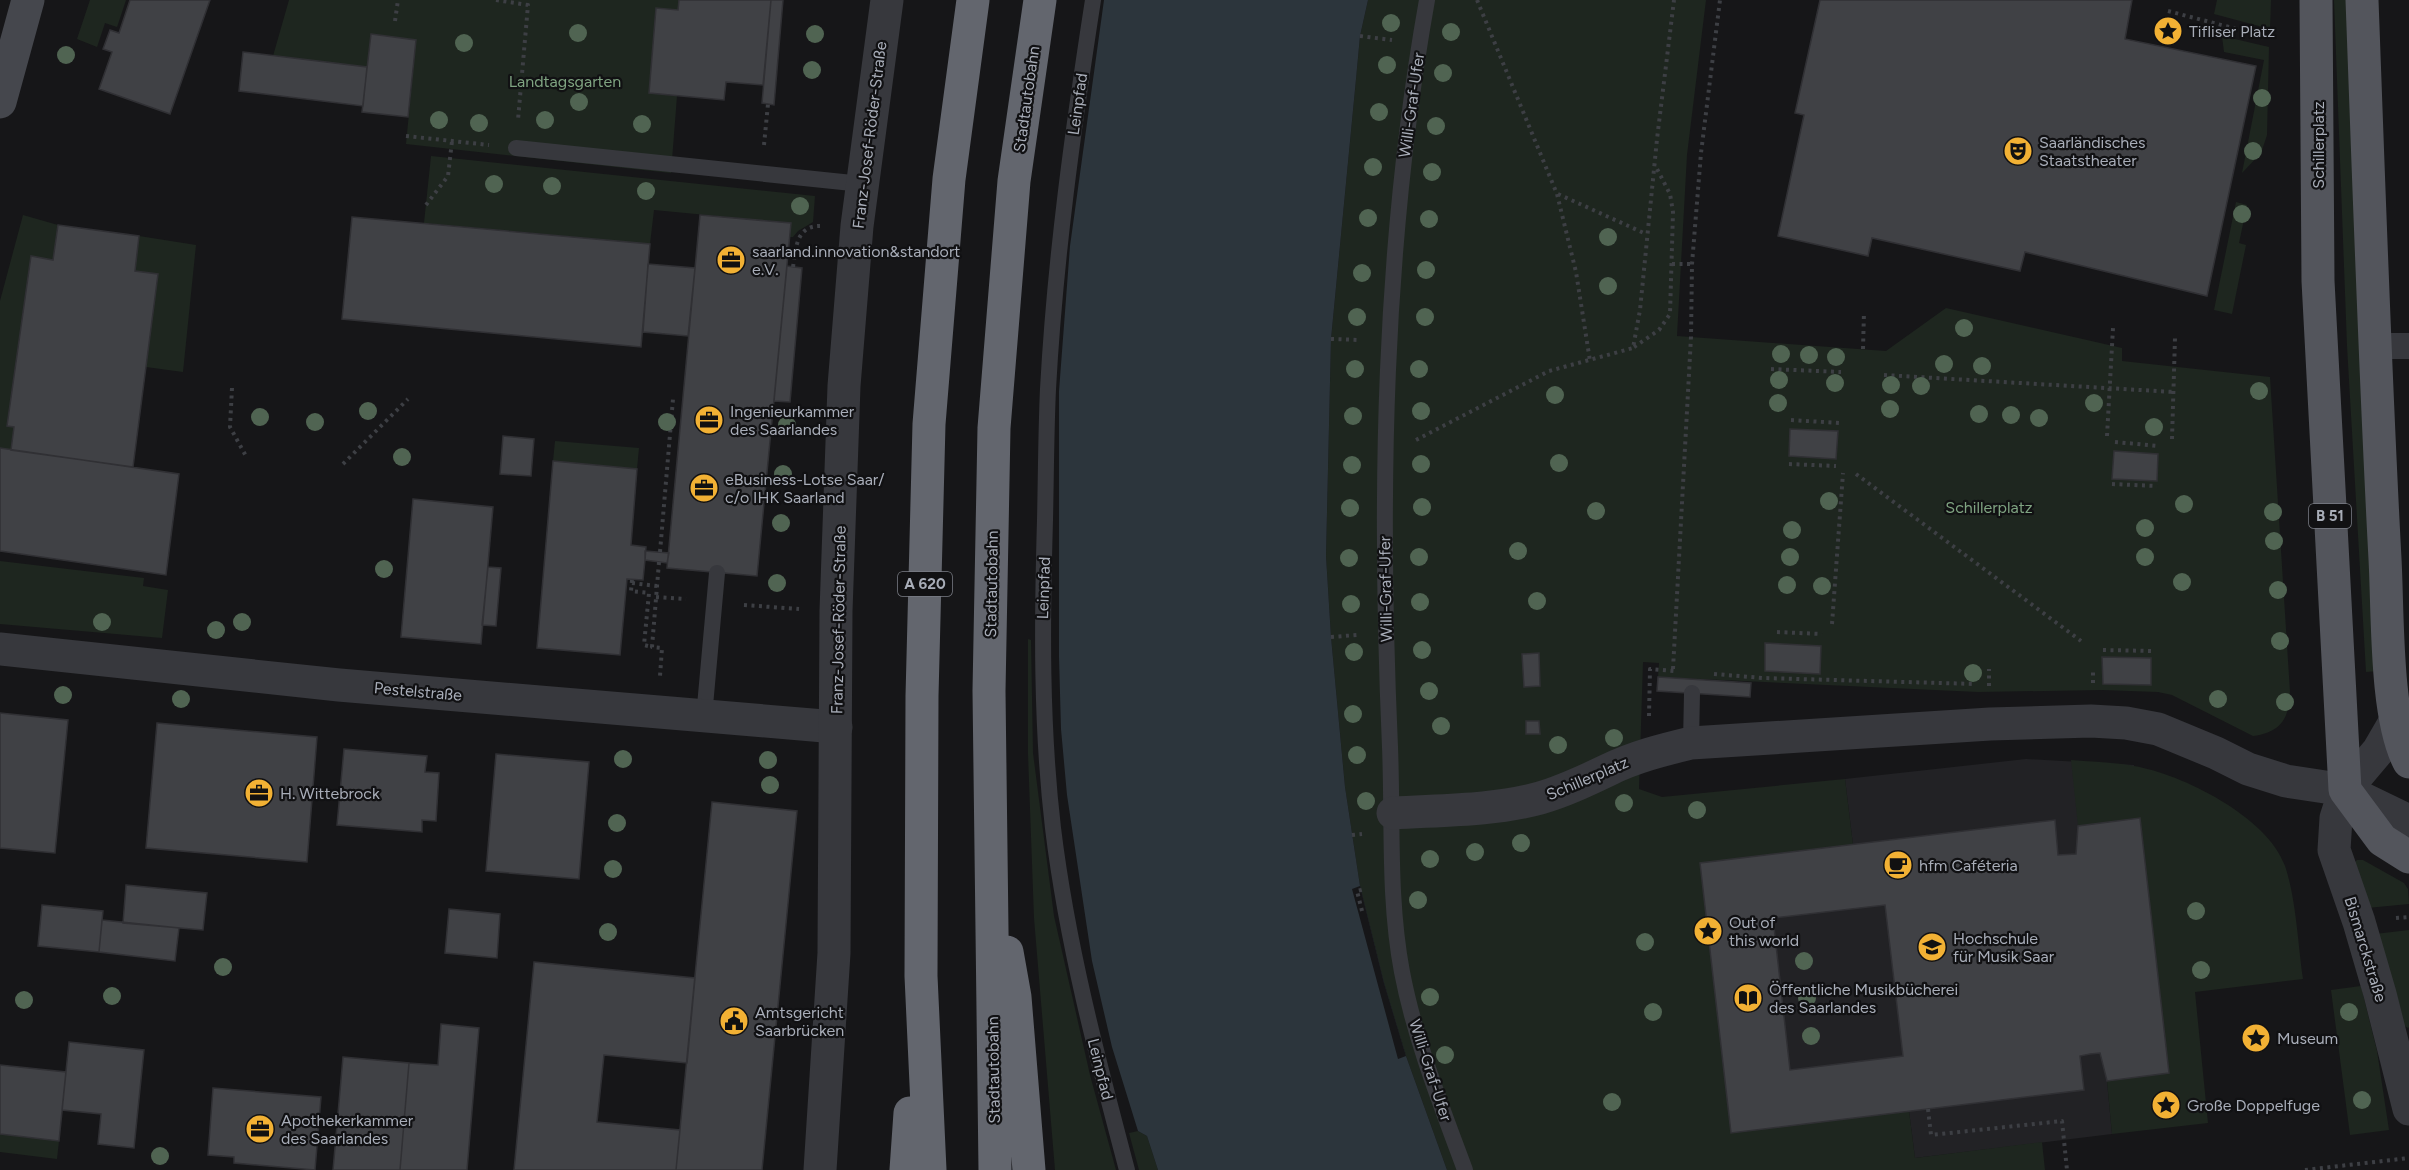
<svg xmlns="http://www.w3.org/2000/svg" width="2409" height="1170" font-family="Figtree,sans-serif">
<rect width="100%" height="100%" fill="#161618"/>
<path fill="#222225" d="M2026 759 2134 765 2169 1073 2107 1081 2112 1134 1915 1158 1909 1111 1731 1133 1700 863 1853 845 1845 779Z"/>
<path fill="#1e261f" d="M90 0H126L117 27 105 23 97 47 77 39Z
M289 0H679L678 10 656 9 649 93 677 96 671 173 406 144 416 40 371 34 367 67 273 56Z
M1368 0H1706L1687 155 1677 336 1886 351 1946 308 2122 348V361L2270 377 2290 692C2289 719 2281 732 2253 736L2172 695 2158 692 2102 690 1978 692 1658 677 1659 663 1643 662 1639 789 1662 797 1845 779 1853 845 1700 863 1731 1132 1909 1111 1915 1158 2042 1142 2045 1170H1447L1406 1056 1384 983 1360 886 1345 787 1331 637 1326 556 1331 339 1356 79 1360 36Z
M2217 0H2271L2270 29 2214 14Z
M2334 0H2349L2379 671 2366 672 2347 346Z
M2222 36 2269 47 2267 135 2261 153 2242 173 2264 60 2224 52Z
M431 156 815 196 813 222 798 231 793 237H790V223L654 210 650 244 424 223Z
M2236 202 2247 205 2239 243 2246 245 2232 314 2214 310Z
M23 215 58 225 53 260 31 256 7 426 14 427 11 450 0 448V301Z
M139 236 196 245 183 372 146 367 135 271Z
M555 441 639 448 637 469 553 461Z
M0 561 144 578 143 586 168 590 162 638 0 624Z
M1028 639 1031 640 1033 753 1054 916 1090 1075 1116 1170H1055L1034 918 1028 754Z
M2071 760C2092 762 2114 762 2134 766 2182 774 2268 817 2285 866 2296 898 2298 945 2303 979L2195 992 2208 1123 2112 1134 2107 1081 2169 1073 2140 818 2078 826Z
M2357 860H2363L2404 883 2408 889 2409 904 2367 908 2354 863Z
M2409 930V1027L2408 1028 2403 1025 2375 934Z
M2361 986 2377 1051 2389 1130 2350 1135 2331 990Z
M1138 1131 1147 1136 1158 1170H1139L1129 1133Z
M0 1134 59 1141 57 1159 0 1152Z"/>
<path fill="#2c353c" d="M1104 0H1368L1360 36 1356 79 1331 339 1326 556 1331 637 1345 787 1360 886 1384 983 1406 1056 1447 1170H1158L1147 1136 1138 1131 1112 1047 1092 961 1067 795 1061 729 1059 657V391L1070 246Z"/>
<path fill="#161618" d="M1360 886 1384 983 1406 1056 1398 1059 1352 889Z"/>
<path fill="#404145" stroke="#303034" stroke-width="1.5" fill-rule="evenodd" d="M130 0H210L170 114 99 89 112 52 103 49 110 30 119 33Z
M679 0H771L763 85 726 82 724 100 649 93 656 8 678 10Z
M771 0H783L774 105 762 103Z
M1820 0H2132L2125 39 2256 66 2207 296 2025 252 2020 271 1872 238 1868 256 1778 236 1804 115 1795 113Z
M371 34 416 40 408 117 362 112Z
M243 52 367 67 363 106 239 91Z
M700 215 791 223 757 576 667 568Z
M352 217 650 244 641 347 342 319Z
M58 225 139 236 135 271 158 274 133 467 11 450 14 427 7 426 31 256 53 260Z
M648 264 695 268 688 336 643 332Z
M787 266 802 268 790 402 774 401Z
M1790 429 1838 431 1836 459 1789 456Z
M503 436 534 439 531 476 500 474Z
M0 448 179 474 166 575 0 551Z
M2114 451 2158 454 2157 481 2112 479Z
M553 461 637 469 631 545 646 547 645 560 643 580 627 579 620 655 537 648Z
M413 499 493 507 481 644 401 637Z
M645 551 669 553 667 563 645 560Z
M488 567 501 568 496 626 482 625Z
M1765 643 1821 646 1820 674 1765 671Z
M1539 653 1540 686 1524 687 1522 654Z
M2102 657 2151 658V685L2103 684Z
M1658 677 1751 683 1750 697 1657 691Z
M0 713 68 720 55 853 0 848Z
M1526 721H1539L1540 734H1526Z
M157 723 317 737 307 862 146 848Z
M344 749 427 756 425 772 439 773 436 821 422 820V832L337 825Z
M496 754 589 762 579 879 486 871Z
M712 802 797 811 762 1170H676Z
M2140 818 2169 1073 2107 1081 2100 1053 2090 1054 2080 1056 2084 1090 1731 1133 1700 863 2055 820 2058 855 2076 854 2078 826ZM1885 905 1903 1056 1790 1070 1773 918Z
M126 885 207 893 203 930 123 923Z
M42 905 103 911 99 952 38 946Z
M449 909 500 914 497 958 445 953Z
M102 920 179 928 175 961 99 952Z
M534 962 695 978 687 1063 604 1055 597 1122 680 1130 676 1170H514Z
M441 1024 479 1028 467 1170H400L409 1063 438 1065Z
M69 1042 144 1050 134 1148 98 1144 101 1114 62 1110Z
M343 1057 409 1063 400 1170H333Z
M0 1065 66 1072 59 1141 0 1134Z
M213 1088 321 1097 315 1170 234 1163V1157L208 1155Z"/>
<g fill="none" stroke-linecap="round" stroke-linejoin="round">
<path stroke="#3d3f44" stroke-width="4" stroke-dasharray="3 4.5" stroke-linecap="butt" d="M496 0 528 5 518 120
M1477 0 1557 194 1576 272 1590 361
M2168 11 2263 36
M395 21 398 0
M1360 36 1392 40
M406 136 489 145
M764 145 768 104
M1558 194 1646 234
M426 205 448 176 452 141
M1672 264H1692
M793 267C796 248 796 226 820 226
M1331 339 1360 340
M1634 347 1659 330 1670 314 1673 212 1670 194 1655 165
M1863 349 1864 312
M1771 369 1841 372
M1884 375 2174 392
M232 388 230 427 247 458
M1791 420 1839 423
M2107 436 2113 328
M2172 439 2175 338
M1416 440 1549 371 1633 348 1640 310 1657 139 1674 0
M2115 442 2159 446
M343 464 408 399
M1789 464 1836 466
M1856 474 2081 641
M2112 484 2157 486
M660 552 673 399
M659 562 652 647 662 648 660 676
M632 580 631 591 649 593 644 645 652 647
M632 583 657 586
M656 597 686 599
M744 605 799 609
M1832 624 1843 473
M1777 632 1822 634
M1331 637 1357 635
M2103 650 2152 651
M1673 669 1691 337 1692 264 1701 153 1720 0
M1714 674 1763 678 1976 684
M2093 683V672
M1989 686V669
M1649 716 1650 669 1674 671
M1352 835 1362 834
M1362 911 1357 891 1365 889
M2396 918 2409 917
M1928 1109 1931 1135 2062 1121 2067 1170
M2305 1170 2409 1158"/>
<path stroke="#37383d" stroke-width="16" d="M1093 0C1073 129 1055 259 1048 389 1046 433 1046 476 1045 520 1042 623 1041 725 1053 828 1067 944 1097 1057 1127 1170
M1427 0C1383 247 1379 497 1390 747 1393 822 1388 898 1402 972 1415 1040 1441 1105 1465 1170
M516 148 862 184
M704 717 717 573
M1691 743 1692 693"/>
<path stroke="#37383d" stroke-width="26" d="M2374 346H2409"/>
<path stroke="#37383d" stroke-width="33" d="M0 649 339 685 836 727
M2396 720 2378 751 2345 790 2336 818 2334 850 2359 922 2380 994 2409 1109
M1393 813C1441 810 1492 811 1540 798 1564 791 1585 781 1608 770 1634 757 1662 750 1691 743L1990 724 2091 721 2126 723 2158 729 2216 753 2248 769 2286 781 2345 790 2409 821"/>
<path stroke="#37383d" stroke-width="33" d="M820 1170 834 953 836 611 844 386 857 226 887 0"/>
<path stroke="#45474d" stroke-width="33" d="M0 102 28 0"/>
<path stroke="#53555c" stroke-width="33" d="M2316 0 2318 281 2345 790 2382 840 2409 857
M2362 0C2369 187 2375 373 2385 559 2388 612 2385 717 2409 762"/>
<path stroke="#63666e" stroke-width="33" d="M1007 952 1015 997 1029 1170
M906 1170 910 1113
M930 1170 921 976 922 696 929 424 949 179 973 0
M995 1170 989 691 994 428 1014 181 1040 0"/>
</g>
<g fill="#506452">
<circle cx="1391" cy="23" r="9"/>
<circle cx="1451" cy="32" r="9"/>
<circle cx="578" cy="33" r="9"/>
<circle cx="815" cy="34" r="9"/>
<circle cx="464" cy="43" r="9"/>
<circle cx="66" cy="55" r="9"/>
<circle cx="1387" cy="65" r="9"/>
<circle cx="812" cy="70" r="9"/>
<circle cx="1443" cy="73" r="9"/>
<circle cx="2262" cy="98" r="9"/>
<circle cx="579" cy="102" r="9"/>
<circle cx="1379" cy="112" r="9"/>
<circle cx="439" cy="120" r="9"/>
<circle cx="545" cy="120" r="9"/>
<circle cx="479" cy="123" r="9"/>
<circle cx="642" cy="124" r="9"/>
<circle cx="1436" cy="126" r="9"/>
<circle cx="2253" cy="151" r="9"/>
<circle cx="1373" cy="167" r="9"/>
<circle cx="1432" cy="172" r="9"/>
<circle cx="494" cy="184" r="9"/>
<circle cx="552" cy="186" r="9"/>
<circle cx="646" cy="191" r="9"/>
<circle cx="800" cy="206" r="9"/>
<circle cx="2242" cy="214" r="9"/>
<circle cx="1368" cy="218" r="9"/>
<circle cx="1429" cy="219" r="9"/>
<circle cx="1608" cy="237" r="9"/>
<circle cx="1426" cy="270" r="9"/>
<circle cx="1362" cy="273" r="9"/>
<circle cx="1608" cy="286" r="9"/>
<circle cx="1357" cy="317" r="9"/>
<circle cx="1425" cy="317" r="9"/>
<circle cx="1964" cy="328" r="9"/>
<circle cx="1781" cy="354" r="9"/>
<circle cx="1809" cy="355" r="9"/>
<circle cx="1836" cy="357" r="9"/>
<circle cx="1944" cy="364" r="9"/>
<circle cx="1982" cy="366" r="9"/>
<circle cx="1355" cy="369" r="9"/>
<circle cx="1419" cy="369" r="9"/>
<circle cx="1779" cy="380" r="9"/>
<circle cx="1835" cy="383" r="9"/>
<circle cx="1891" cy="385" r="9"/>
<circle cx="1921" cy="386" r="9"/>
<circle cx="2259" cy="391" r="9"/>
<circle cx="1555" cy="395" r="9"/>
<circle cx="1778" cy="403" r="9"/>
<circle cx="2094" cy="403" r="9"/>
<circle cx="1890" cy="409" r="9"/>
<circle cx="368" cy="411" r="9"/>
<circle cx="1421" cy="411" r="9"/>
<circle cx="1979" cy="414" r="9"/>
<circle cx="2011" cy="415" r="9"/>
<circle cx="1353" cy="416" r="9"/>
<circle cx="260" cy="417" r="9"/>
<circle cx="2039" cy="418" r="9"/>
<circle cx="315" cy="422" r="9"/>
<circle cx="667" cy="422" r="9"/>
<circle cx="787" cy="425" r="9"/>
<circle cx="2154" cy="427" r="9"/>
<circle cx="402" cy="457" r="9"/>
<circle cx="1559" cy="463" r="9"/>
<circle cx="1421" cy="464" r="9"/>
<circle cx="1352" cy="465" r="9"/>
<circle cx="783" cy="474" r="9"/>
<circle cx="1829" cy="501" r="9"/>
<circle cx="2184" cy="504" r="9"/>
<circle cx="1422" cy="507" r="9"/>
<circle cx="1350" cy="508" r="9"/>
<circle cx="1596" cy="511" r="9"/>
<circle cx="2273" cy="512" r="9"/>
<circle cx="781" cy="523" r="9"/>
<circle cx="2145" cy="528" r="9"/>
<circle cx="1792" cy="530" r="9"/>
<circle cx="2274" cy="541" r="9"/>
<circle cx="1518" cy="551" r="9"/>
<circle cx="1419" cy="557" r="9"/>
<circle cx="1790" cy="557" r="9"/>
<circle cx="2145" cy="557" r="9"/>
<circle cx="1349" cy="558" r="9"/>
<circle cx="384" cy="569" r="9"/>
<circle cx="2182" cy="582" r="9"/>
<circle cx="777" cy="583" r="9"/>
<circle cx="1787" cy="585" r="9"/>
<circle cx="1822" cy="586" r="9"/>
<circle cx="2278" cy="590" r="9"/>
<circle cx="1537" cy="601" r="9"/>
<circle cx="1420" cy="602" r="9"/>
<circle cx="1351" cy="604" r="9"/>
<circle cx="102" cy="622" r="9"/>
<circle cx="242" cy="622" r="9"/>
<circle cx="216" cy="630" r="9"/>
<circle cx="2280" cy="641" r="9"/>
<circle cx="1422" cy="650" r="9"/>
<circle cx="1354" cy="652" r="9"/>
<circle cx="1973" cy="673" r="9"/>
<circle cx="1429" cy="691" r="9"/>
<circle cx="63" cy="695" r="9"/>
<circle cx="181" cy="699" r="9"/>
<circle cx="2218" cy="699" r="9"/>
<circle cx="2285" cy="702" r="9"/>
<circle cx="1353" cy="714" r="9"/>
<circle cx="1441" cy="726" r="9"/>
<circle cx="1614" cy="738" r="9"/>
<circle cx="1558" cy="745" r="9"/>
<circle cx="1357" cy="755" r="9"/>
<circle cx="623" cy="759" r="9"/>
<circle cx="768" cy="760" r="9"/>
<circle cx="770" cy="785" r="9"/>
<circle cx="1366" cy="801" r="9"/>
<circle cx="1624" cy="803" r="9"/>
<circle cx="1697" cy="810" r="9"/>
<circle cx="617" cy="823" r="9"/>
<circle cx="1521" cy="843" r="9"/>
<circle cx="1475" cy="852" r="9"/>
<circle cx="1430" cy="859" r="9"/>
<circle cx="613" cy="869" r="9"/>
<circle cx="1418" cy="900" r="9"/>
<circle cx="2196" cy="911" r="9"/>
<circle cx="608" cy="932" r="9"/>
<circle cx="1645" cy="942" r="9"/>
<circle cx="1804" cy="961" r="9"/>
<circle cx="223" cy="967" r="9"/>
<circle cx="2201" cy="970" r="9"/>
<circle cx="112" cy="996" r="9"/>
<circle cx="1430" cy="997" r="9"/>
<circle cx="1807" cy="998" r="9"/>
<circle cx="24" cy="1000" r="9"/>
<circle cx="1653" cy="1012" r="9"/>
<circle cx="2349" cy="1012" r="9"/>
<circle cx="1811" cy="1036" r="9"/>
<circle cx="1445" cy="1055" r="9"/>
<circle cx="2362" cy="1100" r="9"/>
<circle cx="1612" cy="1102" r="9"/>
<circle cx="160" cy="1156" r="9"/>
</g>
<defs>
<g id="sight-disc" transform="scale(1.5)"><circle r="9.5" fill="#f2b134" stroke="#111113"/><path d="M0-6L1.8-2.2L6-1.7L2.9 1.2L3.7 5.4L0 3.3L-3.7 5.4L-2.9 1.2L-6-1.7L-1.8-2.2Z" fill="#111"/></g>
<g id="theatre-disc" transform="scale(1.5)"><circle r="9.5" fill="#f2b134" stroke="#111113"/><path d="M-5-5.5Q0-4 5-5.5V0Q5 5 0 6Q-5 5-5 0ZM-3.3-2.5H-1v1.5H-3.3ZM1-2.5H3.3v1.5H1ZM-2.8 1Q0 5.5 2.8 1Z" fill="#111"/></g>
<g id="office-disc" transform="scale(1.5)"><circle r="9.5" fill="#f2b134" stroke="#111113"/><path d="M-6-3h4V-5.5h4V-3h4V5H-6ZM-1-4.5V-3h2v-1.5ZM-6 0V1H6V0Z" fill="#111"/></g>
<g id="cafe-disc" transform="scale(1.5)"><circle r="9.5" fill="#f2b134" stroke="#111113"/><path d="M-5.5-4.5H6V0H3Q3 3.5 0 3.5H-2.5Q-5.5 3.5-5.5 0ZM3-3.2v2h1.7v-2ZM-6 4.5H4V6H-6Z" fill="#111"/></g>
<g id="university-disc" transform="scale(1.5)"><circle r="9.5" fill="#f2b134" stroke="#111113"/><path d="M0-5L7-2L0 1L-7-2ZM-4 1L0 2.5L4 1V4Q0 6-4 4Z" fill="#111"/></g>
<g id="library-disc" transform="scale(1.5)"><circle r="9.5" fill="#f2b134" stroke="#111113"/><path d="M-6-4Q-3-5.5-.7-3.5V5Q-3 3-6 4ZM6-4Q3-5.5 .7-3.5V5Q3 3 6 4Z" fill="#111"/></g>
<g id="civic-disc" transform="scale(1.5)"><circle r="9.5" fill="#f2b134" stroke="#111113"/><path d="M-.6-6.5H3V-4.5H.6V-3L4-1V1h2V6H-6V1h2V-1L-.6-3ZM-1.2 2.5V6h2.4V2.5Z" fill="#111"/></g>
</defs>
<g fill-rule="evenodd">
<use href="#sight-disc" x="2168" y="31"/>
<use href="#theatre-disc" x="2018" y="151"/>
<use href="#office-disc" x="731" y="260"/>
<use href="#office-disc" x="709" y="420"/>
<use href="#office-disc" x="704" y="488"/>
<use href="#office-disc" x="259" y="793"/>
<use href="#cafe-disc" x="1898" y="865"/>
<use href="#sight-disc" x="1708" y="931"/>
<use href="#university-disc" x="1932" y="947"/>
<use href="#library-disc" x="1748" y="998"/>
<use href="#civic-disc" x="734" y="1021"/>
<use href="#sight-disc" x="2256" y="1038"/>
<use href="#sight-disc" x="2166" y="1105"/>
<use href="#office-disc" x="260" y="1129"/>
</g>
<g text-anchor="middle" stroke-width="4.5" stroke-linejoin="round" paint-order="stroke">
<g fill="#111113" stroke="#7b7e86" stroke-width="1.5">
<rect x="2309" y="504" width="42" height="24" rx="4.5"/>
<rect x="898" y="572" width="54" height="24" rx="4.5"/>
</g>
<g font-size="15" font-weight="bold" fill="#a8adb8">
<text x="2330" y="521">B 51</text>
<text x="925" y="589">A 620</text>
</g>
<g font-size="16" fill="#a8adb8" stroke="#111113" text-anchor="start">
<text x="2189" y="37">Tifliser Platz</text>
<text x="2039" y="148">Saarländisches<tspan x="2039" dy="18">Staatstheater</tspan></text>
<text x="752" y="257">saarland.innovation&amp;standort<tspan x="752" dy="18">e.V.</tspan></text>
<text x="730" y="417">Ingenieurkammer<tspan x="730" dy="18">des Saarlandes</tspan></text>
<text x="725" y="485">eBusiness-Lotse Saar/<tspan x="725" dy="18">c/o IHK Saarland</tspan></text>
<text x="280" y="799">H. Wittebrock</text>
<text x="1919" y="871">hfm Caféteria</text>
<text x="1729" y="928">Out of<tspan x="1729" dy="18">this world</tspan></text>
<text x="1953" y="944">Hochschule<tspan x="1953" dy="18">für Musik Saar</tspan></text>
<text x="1769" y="995">Öffentliche Musikbücherei<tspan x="1769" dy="18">des Saarlandes</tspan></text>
<text x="755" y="1018">Amtsgericht<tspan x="755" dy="18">Saarbrücken</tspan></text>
<text x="2277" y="1044">Museum</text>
<text x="2187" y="1111">Große Doppelfuge</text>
<text x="281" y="1126">Apothekerkammer<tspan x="281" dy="18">des Saarlandes</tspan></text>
</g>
<g font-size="16" fill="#7fa381" stroke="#111113">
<text x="565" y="87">Landtagsgarten</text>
<text x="1989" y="513">Schillerplatz</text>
</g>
<g font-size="16" fill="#a8adb8" stroke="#111113">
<text transform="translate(1026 99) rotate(-82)" y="6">Stadtautobahn</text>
<text transform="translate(1077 104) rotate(-82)" y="6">Leinpfad</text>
<text transform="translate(1411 105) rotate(-82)" y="6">Willi-Graf-Ufer</text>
<text transform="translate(869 135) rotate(-83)" y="6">Franz-Josef-Röder-Straße</text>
<text transform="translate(2318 145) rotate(-90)" y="6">Schillerplatz</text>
<text transform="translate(991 584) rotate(-89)" y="6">Stadtautobahn</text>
<text transform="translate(1043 588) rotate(-88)" y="6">Leinpfad</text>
<text transform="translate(1385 589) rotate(-91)" y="6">Willi-Graf-Ufer</text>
<text transform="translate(838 620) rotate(-89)" y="6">Franz-Josef-Röder-Straße</text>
<text transform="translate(418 691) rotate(5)" y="6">Pestelstraße</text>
<text transform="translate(1587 778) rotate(-23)" y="6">Schillerplatz</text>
<text transform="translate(2366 949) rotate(73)" y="6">Bismarckstraße</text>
<text transform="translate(1101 1069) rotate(76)" y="6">Leinpfad</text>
<text transform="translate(993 1070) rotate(-91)" y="6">Stadtautobahn</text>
<text transform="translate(1431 1070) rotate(72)" y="6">Willi-Graf-Ufer</text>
</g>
</g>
</svg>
